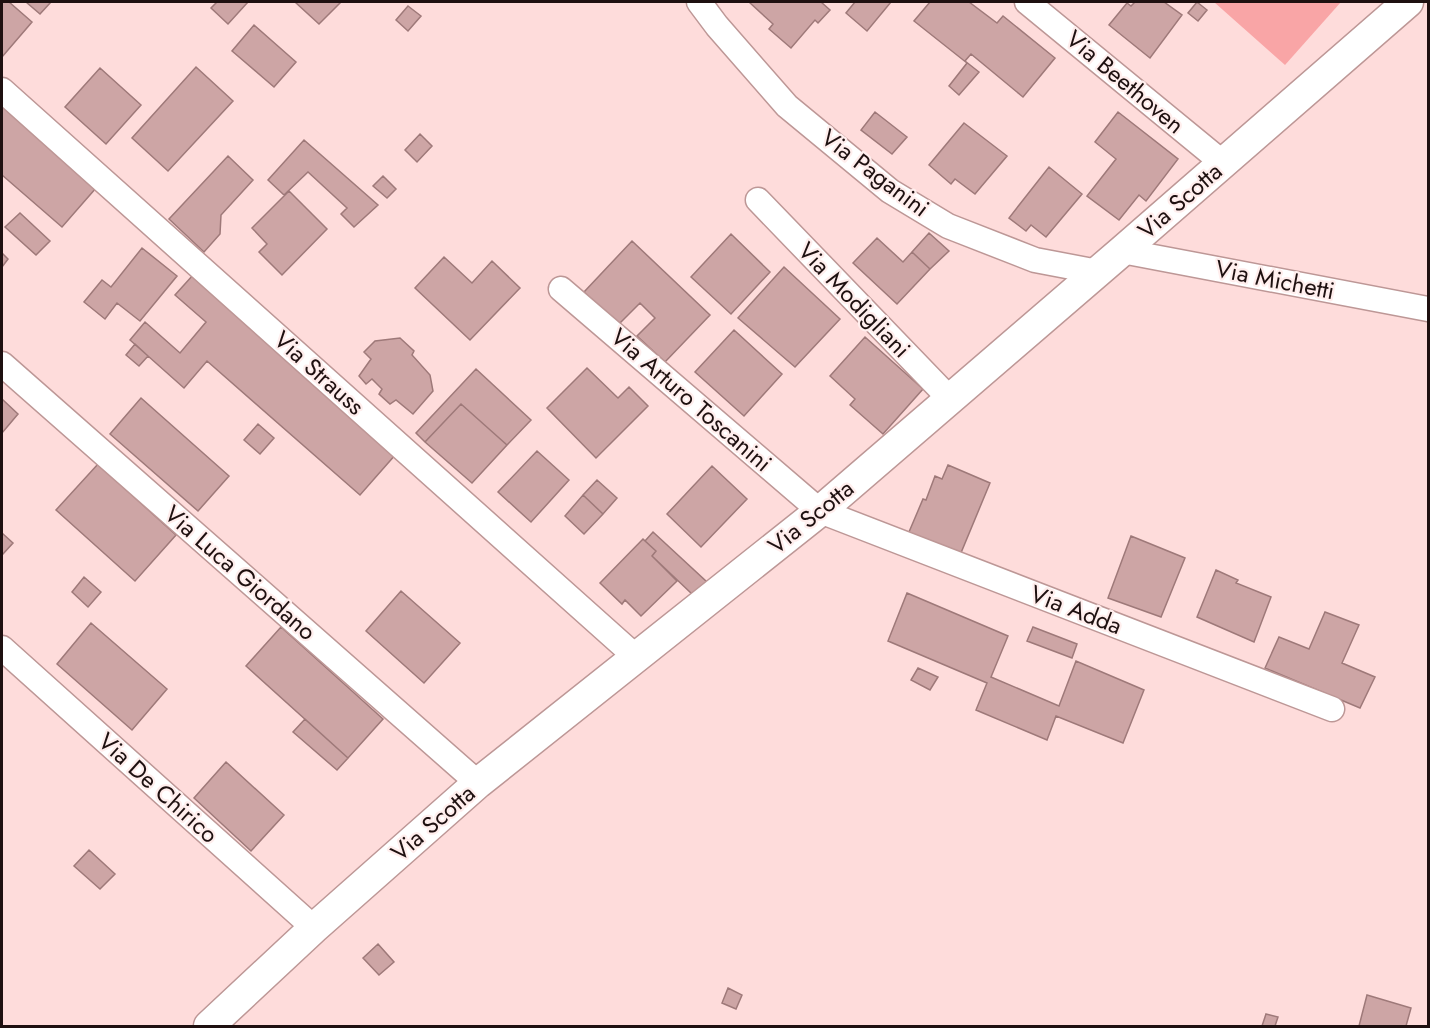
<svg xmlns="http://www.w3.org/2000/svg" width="1430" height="1028" font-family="Jost,sans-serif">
<rect width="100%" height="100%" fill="#fedcdb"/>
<path fill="#f9a5a6" d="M1214 2H1341L1285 65Z"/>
<path fill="#cda5a5" stroke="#9e7979" stroke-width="1.5" d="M2 2H9L32 22 2 57Z
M26 2H51L40 14Z
M217 2H248L228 24 211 8Z
M295 2H341L319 24Z
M749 2H821L830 10 818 23 815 20 791 48 769 29 773 24Z
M855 2H891L867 31 846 13Z
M930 2H969L997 23 1003 16 1055 58 1023 97 971 54 965 61 979 72 959 95 949 86 967 63 914 21Z
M1135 2H1164L1182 15 1150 58 1109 25 1127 3 1131 6Z
M1197 2 1207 10 1198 21 1188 13Z
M408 6 421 16 408 31 396 20Z
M254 25 296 62 274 87 232 51Z
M196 67 233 101 168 171 132 138Z
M100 68 141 105 106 144 65 107Z
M2 104 96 188 62 227 2 175Z
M875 112 907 137 892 154 861 130Z
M1118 112 1178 159 1146 201 1139 195 1119 220 1087 196 1116 159 1095 142Z
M964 123 1007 156 975 194 955 179 951 184 929 165Z
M420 134 432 146 417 162 405 150Z
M304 140 378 205 354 227 341 214 347 208 308 172 284 195 268 180Z
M228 156 253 180 221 215 220 234 204 252 169 219Z
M1049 167 1082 194 1046 237 1031 225 1026 231 1009 218Z
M383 176 396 189 387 198 373 186Z
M289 191 327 229 282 275 259 252 267 244 252 228Z
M20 213 50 241 36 255 5 227Z
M929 233 949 251 930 269 912 252Z
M731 234 770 272 731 314 691 277Z
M877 238 903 262 912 252 930 269 897 304 853 263Z
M632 241 710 315 665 362 637 336 655 318 640 303 618 325 584 292Z
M142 248 177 276 140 321 117 303 105 319 84 302 102 280 111 287Z
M2 253 8 259 2 267Z
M444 257 472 283 492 261 520 288 470 340 415 288Z
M784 267 840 319 795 367 738 318Z
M193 275 396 454 360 495 207 361 184 388 130 340 145 322 180 353 206 322 175 295Z
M734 330 782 374 744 416 695 372Z
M865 337 923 389 883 434 850 405 855 399 830 376Z
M400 338 414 351 412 355 430 375 433 391 413 414 396 400 390 404 379 394 382 389 372 379 366 384 359 376 371 359 364 352 375 341Z
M135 344 148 356 139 366 126 355Z
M587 368 618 398 629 387 648 406 596 458 547 408Z
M476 369 531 420 507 445 461 404 425 442 416 433Z
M141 398 229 476 198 511 110 434Z
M2 399 18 414 2 433Z
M461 404 507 445 472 483 425 442Z
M258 424 274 438 260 454 244 440Z
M537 451 569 480 531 522 498 492Z
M98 464 176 535 135 581 56 510Z
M948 465 990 483 958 560 906 539 923 499 926 500 935 476 942 479Z
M712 466 747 499 701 547 667 514Z
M597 480 617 498 603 514 583 495Z
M583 495 603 514 584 534 565 516Z
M653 532 707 582 692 594 652 556 656 551 645 541Z
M2 533 13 543 2 555Z
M1131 536 1185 558 1161 617 1108 598Z
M643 539 656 551 652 556 677 581 641 616 625 600 622 604 600 583Z
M1216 570 1238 580 1236 583 1271 597 1254 642 1197 617Z
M84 577 101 592 88 607 72 592Z
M401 591 460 643 424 683 366 631Z
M907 593 1008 636 991 677 1059 706 1076 661 1144 690 1123 743 1056 716 1047 740 976 710 987 683 888 641Z
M1325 612 1359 625 1342 663 1375 677 1360 708 1265 668 1279 637 1309 649Z
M91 623 167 689 132 730 57 664Z
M281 627 383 719 348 758 246 666Z
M1033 627 1077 644 1072 658 1027 641Z
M918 668 938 677 930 690 911 680Z
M305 719 348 758 337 770 293 732Z
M226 762 284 815 251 851 194 798Z
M89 850 115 874 100 889 74 866Z
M378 944 394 962 379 975 363 958Z
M728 988 742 995 736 1009 722 1003Z
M1367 995 1411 1008 1406 1026H1359Z
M1266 1014 1278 1017 1275 1026H1262Z"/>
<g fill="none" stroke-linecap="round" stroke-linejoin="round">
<g stroke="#bd9796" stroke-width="27">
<path id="minor" d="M699 2 717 26 787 106 890 191 948 226 1035 260 1098 272
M1027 2 1223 163
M2 90 636 657
M758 200 950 399
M1122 251 1428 309
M561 289 820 511 1332 709
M2 364 478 783
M2 648 314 928"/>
</g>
<g stroke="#bd9796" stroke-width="33">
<path id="tertiary" d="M209 1026 314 928 478 783 820 511 1122 251 1408 2"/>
</g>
<use href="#minor" stroke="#fff" stroke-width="24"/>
<use href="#tertiary" stroke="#fff" stroke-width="30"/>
</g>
<g text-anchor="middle" stroke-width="4.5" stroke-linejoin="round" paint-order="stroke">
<g font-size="24" fill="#1e1010" stroke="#ffeeed">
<text transform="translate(1125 82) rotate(40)" y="8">Via Beethoven</text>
<text transform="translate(875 173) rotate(37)" y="8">Via Paganini</text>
<text transform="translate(1180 201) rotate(-41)" y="8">Via Scotta</text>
<text transform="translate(1275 280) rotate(11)" y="8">Via Michetti</text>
<text transform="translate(854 300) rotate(46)" y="8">Via Modigliani</text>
<text transform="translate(319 373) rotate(42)" y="8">Via Strauss</text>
<text transform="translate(691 400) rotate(41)" y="8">Via Arturo Toscanini</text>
<text transform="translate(811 517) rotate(-39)" y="8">Via Scotta</text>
<text transform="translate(240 573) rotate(41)" y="8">Via Luca Giordano</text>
<text transform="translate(1076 610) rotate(21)" y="8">Via Adda</text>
<text transform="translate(158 788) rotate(42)" y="8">Via De Chirico</text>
<text transform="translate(433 823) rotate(-41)" y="8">Via Scotta</text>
</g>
</g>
<rect width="1430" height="1028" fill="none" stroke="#1e1010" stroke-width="6"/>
</svg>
